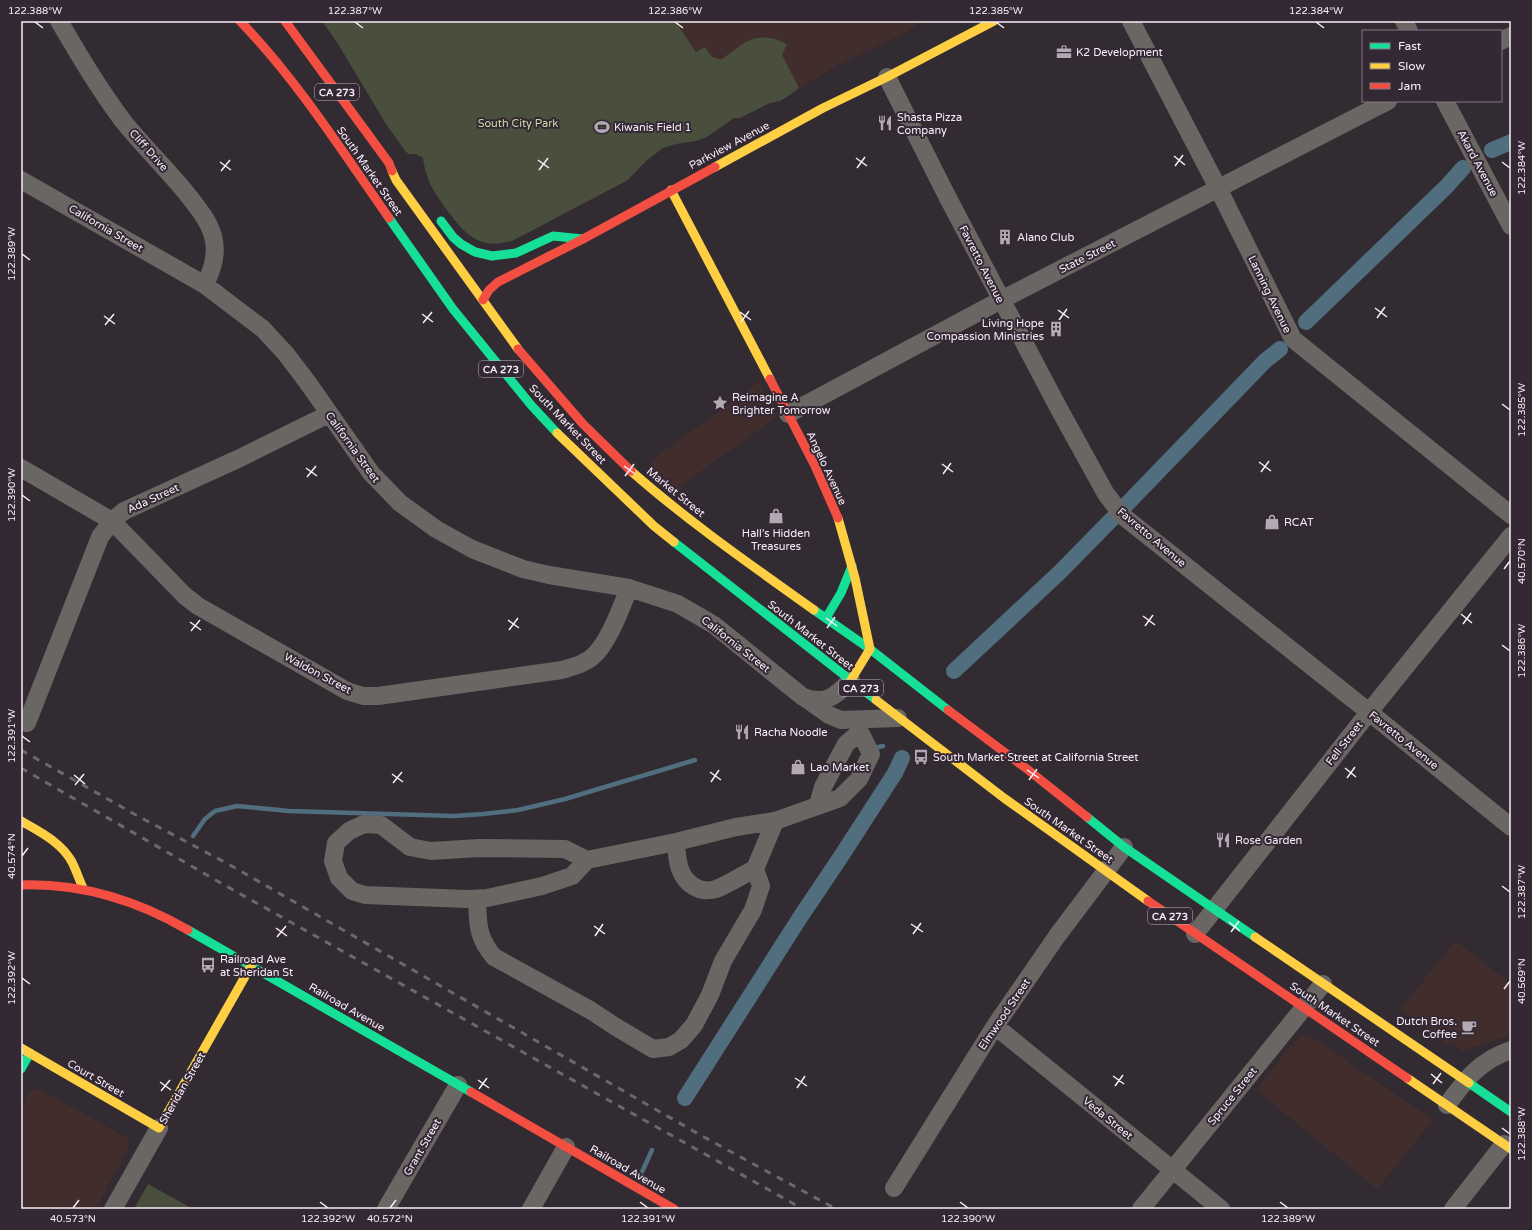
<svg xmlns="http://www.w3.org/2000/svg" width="1532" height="1230" font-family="'Varela Round',sans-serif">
<rect width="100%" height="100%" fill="#322b32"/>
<path fill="#412e2c" d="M675 21H922L908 31 840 64 796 90 787 97 780 101 770 103 737 118Z
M759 382 777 417 687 481 678 493 648 467 657 456Z
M1456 941 1511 984V1035L1462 1051 1454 1044 1445 1043 1400 1009Z
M1307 1036H1311L1433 1120 1377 1189 1256 1090 1291 1045 1300 1037Z
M38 1089 65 1103 129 1139 128 1150 95 1209H21V1109L28 1095 32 1090Z"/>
<path fill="#494f3c" d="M322 21H675L696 52 705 47C710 55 712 59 722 59 737 50 748 35 769 38 774 38 781 42 787 44L782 55 799 88 787 97 780 101 770 103 740 118H734L707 137 696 141 676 144 663 148 646 161 628 180 514 240C481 251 466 236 447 210 434 192 426 181 423 158L416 154H409L406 152 386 124 338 44Z
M148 1184 193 1209H134Z"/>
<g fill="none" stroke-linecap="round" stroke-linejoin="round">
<path stroke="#506e7d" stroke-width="4.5" d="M874 748 883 746
M193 836 205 819 215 811 237 806 289 811 454 816 483 814 518 810 565 799 695 760
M642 1172 652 1150"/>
<path stroke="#506e7d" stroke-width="16" d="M1492 150 1511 142
M1306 322 1447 186 1463 168
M1124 507 1265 361 1280 349
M954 671 1060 572 1112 519
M685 1098 801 916 840 858 895 773 902 758"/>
<path stroke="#696663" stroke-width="18" d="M59 21C79 55 99 89 123 121 143 146 167 169 187 194 198 208 211 223 214 241 217 257 211 272 205 285
M1131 21 1218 188 1293 339 1511 515
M1404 21 1409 31
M1501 41 1511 36
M887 77 948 198 1058 407 1106 494 1123 516 1369 712 1511 827
M1445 101 1511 226
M21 180 205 285 263 329 286 354 308 383 371 473 400 503 436 529 472 549 523 569 549 575 629 588 678 604 714 625 803 697C826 705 835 697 851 680
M788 414 1001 300 1388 101
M21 468 112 521 185 596 198 606 347 691 363 696H378L562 670C572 667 582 665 591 658 608 645 621 608 629 588
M805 698 829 715 841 720 898 718
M27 723 100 537 112 521 124 511 240 458 329 414
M818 805 823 787 846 744 860 732 857 721
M676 842C677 859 678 878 695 887 701 891 710 891 716 889 729 884 742 875 755 869
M587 860 572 876 542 886 487 898 467 899 365 895 352 891 339 878 333 861 336 843 349 831 364 824 381 825 410 847 431 851 479 848 565 849 587 860 676 842 736 827 775 821 840 798 859 779 871 754 860 732
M477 899C478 924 477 937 494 957L590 1010 616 1027 653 1049 669 1047 681 1040 694 1025 710 995 723 961 753 910 761 886 755 869 775 821
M1195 934 1369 712 1511 536
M995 1026 1221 1209
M1447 1105C1466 1079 1479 1061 1511 1050
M894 1188 995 1026 1057 936 1124 847
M113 1209 159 1128
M386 1209 458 1085
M531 1209 566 1147
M1141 1209 1323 984
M1453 1209 1504 1144"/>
<path stroke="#16e098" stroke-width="9" d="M389 218 453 309 531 405 557 433
M441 221 453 237 461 244 475 252 492 256 516 253 553 236 583 239
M674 542 876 700
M814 610 870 649 948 710
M826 618 841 593 852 566
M1087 817 1124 847 1255 937
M188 930 471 1092
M21 1069 30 1053
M1469 1083 1511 1112"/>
<path stroke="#ffcf43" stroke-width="9" d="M715 167 823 108 887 77 994 21
M392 171 396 180 518 349
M671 190 770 379
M557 433 654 526 674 542
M631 471C689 522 751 565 814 610
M838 518 855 578 870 649 851 680
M876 700 1004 798 1148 901
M21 821C40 832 61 842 72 862 76 870 79 879 83 888
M1255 937 1469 1083
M21 1048 159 1128 251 966
M1407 1078 1511 1149"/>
<path stroke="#f24e42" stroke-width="9" d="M240 21C297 80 342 151 389 218
M285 21 389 163 392 171
M483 300 489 290 498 282 583 239 715 167
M518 349 583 424 631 471
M770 379 815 466 838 518
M948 710 1027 769 1087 817
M21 885C81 883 136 900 188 930
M1148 901 1407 1078
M471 1092 674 1209"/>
<path stroke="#6d676a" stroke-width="3" stroke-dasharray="7 7" stroke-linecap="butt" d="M21 750 136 815 230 865 702 1136 836 1209
M21 768 219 882 803 1209"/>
</g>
<path fill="none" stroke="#f7eef7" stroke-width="1.5" d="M35 22 43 28M355 22 363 28M675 22 683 28M996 22 1004 28M1316 22 1324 28M1174 156 1185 165M856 158 867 166M538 160 549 168M220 162 231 170M1502 162 1510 168M1175 166 1183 155M857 168 865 157M539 170 548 158M221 171 230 160M22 254 30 260M1375 308 1387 317M1058 310 1069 318M740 312 751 320M422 314 433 322M104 316 115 324M1377 318 1385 307M1059 320 1067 309M741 322 749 311M423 323 432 312M105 325 114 314M1502 404 1510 410M1259 462 1271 471M942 464 953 472M624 466 635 474M306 468 317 476M1261 472 1269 461M943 474 951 463M625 476 634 464M307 477 316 466M22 495 30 501M1504 569 1510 561M1461 614 1472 623M1143 616 1155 625M826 618 837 626M508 620 519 628M190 622 201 630M1463 624 1471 613M1145 626 1153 615M827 628 835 617M509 630 518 618M191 631 200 620M1502 645 1510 651M22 736 30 742M1345 768 1356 777M1027 770 1039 778M710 772 721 780M392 774 403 782M74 775 85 784M1347 778 1355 767M1029 780 1037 769M711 782 719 770M393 783 402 772M75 785 84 774M22 856 28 848M1502 886 1510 892M1229 922 1240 931M911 924 923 932M594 926 605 934M276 928 287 936M1231 932 1239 921M913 934 921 923M595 936 603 924M277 937 286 926M22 978 30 984M1504 989 1510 981M1431 1074 1442 1083M1113 1076 1124 1084M795 1078 807 1086M478 1080 489 1088M160 1082 171 1090M1433 1084 1441 1073M1115 1086 1123 1075M797 1088 805 1076M479 1089 487 1078M161 1091 170 1080M1502 1128 1510 1134M320 1202 328 1208M640 1202 648 1208M960 1202 968 1208M1280 1202 1288 1208M73 1208 79 1200M390 1208 396 1200"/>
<defs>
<g id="office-bare" transform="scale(1.2)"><path d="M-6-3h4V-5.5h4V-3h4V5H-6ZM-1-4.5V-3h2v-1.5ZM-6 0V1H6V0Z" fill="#b2aab2" stroke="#352835" stroke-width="2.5" paint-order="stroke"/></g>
<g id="restaurant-bare" transform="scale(1.2)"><path d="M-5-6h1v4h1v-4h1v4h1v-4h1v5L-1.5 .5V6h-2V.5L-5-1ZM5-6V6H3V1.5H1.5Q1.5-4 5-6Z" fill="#b2aab2" stroke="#352835" stroke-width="2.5" paint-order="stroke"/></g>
<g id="stadium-bare" transform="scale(1.2)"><path d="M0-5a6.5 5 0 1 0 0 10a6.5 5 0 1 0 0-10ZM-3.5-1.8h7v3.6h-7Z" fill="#b2aab2" stroke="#352835" stroke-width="2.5" paint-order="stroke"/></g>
<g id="building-bare" transform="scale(1.2)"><path d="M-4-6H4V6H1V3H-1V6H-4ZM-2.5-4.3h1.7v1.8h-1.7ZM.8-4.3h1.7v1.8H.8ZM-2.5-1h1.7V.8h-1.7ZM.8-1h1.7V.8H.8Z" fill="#b2aab2" stroke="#352835" stroke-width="2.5" paint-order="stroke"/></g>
<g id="sight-bare" transform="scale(1.2)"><path d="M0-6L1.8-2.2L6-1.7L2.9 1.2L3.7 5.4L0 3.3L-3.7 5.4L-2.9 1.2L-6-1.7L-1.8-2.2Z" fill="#b2aab2" stroke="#352835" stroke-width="2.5" paint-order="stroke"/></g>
<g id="shop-bare" transform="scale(1.2)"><path d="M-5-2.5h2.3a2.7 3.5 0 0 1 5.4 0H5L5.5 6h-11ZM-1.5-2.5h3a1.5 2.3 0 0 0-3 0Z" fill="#b2aab2" stroke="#352835" stroke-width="2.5" paint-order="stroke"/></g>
<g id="bus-bare" transform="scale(1.2)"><path d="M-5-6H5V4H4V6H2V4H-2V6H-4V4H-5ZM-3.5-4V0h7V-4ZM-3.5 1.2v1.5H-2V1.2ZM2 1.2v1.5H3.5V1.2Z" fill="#b2aab2" stroke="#352835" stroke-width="2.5" paint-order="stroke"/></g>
<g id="cafe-bare" transform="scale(1.2)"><path d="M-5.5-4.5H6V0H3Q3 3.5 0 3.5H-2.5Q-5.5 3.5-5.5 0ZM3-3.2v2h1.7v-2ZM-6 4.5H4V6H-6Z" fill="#b2aab2" stroke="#352835" stroke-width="2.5" paint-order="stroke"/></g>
</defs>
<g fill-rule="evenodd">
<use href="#office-bare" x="1064" y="52"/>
<use href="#restaurant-bare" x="885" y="123"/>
<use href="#stadium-bare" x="602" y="127"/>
<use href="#building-bare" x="1005" y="237"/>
<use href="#building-bare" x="1056" y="329"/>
<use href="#sight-bare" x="720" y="403"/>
<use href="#shop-bare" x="776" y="516"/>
<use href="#shop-bare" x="1272" y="522"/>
<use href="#restaurant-bare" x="742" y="732"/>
<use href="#bus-bare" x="921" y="757"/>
<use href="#shop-bare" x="798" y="767"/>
<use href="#restaurant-bare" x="1223" y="840"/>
<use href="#bus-bare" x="208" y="965"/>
<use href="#cafe-bare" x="1469" y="1027"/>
</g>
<g text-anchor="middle" stroke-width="4" stroke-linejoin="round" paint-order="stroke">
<g fill="#352835" stroke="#bdb3bd" stroke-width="1">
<rect x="315" y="84" width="44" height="16" rx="3"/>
<rect x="479" y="361" width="44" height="16" rx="3"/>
<rect x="839" y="680" width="44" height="16" rx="3"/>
<rect x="1148" y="908" width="44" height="16" rx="3"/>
</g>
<g font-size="10" font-weight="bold" fill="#f7eef7">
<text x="337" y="96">CA 273</text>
<text x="501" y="373">CA 273</text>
<text x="861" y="692">CA 273</text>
<text x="1170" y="920">CA 273</text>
</g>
<g font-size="11" fill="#f7eef7" stroke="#352835" text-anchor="start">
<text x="1076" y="56">K2 Development</text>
<text x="897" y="121">Shasta Pizza<tspan x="897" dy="13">Company</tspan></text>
<text x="614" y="131">Kiwanis Field 1</text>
<text x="1017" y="241">Alano Club</text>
<text x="1044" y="327" text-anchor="end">Living Hope<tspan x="1044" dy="13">Compassion Ministries</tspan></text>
<text x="732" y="401">Reimagine A<tspan x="732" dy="13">Brighter Tomorrow</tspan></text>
<text x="1284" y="526">RCAT</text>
<text x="776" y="537" text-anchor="middle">Hall’s Hidden<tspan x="776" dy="13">Treasures</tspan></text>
<text x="754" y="736">Racha Noodle</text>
<text x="933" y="761">South Market Street at California Street</text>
<text x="810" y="771">Lao Market</text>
<text x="1235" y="844">Rose Garden</text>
<text x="220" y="963">Railroad Ave<tspan x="220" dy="13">at Sheridan St</tspan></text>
<text x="1457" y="1025" text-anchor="end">Dutch Bros.<tspan x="1457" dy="13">Coffee</tspan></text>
</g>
<g font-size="11" fill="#c8daa3" stroke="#352835">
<text x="518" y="127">South City Park</text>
</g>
<g font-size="11" fill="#f7eef7" stroke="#352835">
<text transform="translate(729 145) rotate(-28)" y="4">Parkview Avenue</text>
<text transform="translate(149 150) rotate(48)" y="4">Cliff Drive</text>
<text transform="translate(1478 163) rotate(62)" y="4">Akard Avenue</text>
<text transform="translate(370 171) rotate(55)" y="4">South Market Street</text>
<text transform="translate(106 228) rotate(30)" y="4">California Street</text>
<text transform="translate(1087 256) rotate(-27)" y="4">State Street</text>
<text transform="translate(982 264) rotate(63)" y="4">Favretto Avenue</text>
<text transform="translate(1270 294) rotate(64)" y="4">Lanning Avenue</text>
<text transform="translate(568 424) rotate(46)" y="4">South Market Street</text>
<text transform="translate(353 447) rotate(54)" y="4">California Street</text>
<text transform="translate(827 468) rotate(65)" y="4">Angelo Avenue</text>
<text transform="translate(676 492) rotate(39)" y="4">Market Street</text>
<text transform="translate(153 498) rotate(-25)" y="4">Ada Street</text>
<text transform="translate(1152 537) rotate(40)" y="4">Favretto Avenue</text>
<text transform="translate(811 635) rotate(38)" y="4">South Market Street</text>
<text transform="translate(736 644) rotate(38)" y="4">California Street</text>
<text transform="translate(318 673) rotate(28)" y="4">Waldon Street</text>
<text transform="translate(1404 740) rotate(39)" y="4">Favretto Avenue</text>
<text transform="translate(1344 743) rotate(-52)" y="4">Fell Street</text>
<text transform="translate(1069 830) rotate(35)" y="4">South Market Street</text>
<text transform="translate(347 1007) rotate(30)" y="4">Railroad Avenue</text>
<text transform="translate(1004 1014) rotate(-56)" y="4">Elmwood Street</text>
<text transform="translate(1335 1014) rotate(34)" y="4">South Market Street</text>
<text transform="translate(96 1078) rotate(30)" y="4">Court Street</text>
<text transform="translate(182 1088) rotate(-60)" y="4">Sheridan Street</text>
<text transform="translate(1232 1096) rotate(-51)" y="4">Spruce Street</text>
<text transform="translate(1108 1118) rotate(39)" y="4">Veda Street</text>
<text transform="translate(422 1147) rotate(-60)" y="4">Grant Street</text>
<text transform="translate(628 1169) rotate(30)" y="4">Railroad Avenue</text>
</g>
</g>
<rect width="1532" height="1230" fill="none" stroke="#352835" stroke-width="44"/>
<rect x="1362" y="30" width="140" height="72" fill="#352835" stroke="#837783"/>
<rect x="1370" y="43" width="20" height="6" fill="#16e098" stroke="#837783"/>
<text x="1398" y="50" font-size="12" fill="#f7eef7">Fast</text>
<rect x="1370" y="63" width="20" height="6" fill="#ffcf43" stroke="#837783"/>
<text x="1398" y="70" font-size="12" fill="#f7eef7">Slow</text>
<rect x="1370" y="83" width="20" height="6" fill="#f24e42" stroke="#837783"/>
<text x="1398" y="90" font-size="12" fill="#f7eef7">Jam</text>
<rect x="22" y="22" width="1488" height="1186" fill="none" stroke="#f7eef7" stroke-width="1.5"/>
<g font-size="10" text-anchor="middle" fill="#f7eef7">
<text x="35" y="14">122.388°W</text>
<text x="355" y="14">122.387°W</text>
<text x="675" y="14">122.386°W</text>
<text x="996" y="14">122.385°W</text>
<text x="1316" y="14">122.384°W</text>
<text transform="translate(1521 168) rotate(-90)" y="4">122.384°W</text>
<text transform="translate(11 254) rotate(-90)" y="4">122.389°W</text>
<text transform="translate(1521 410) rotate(-90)" y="4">122.385°W</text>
<text transform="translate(11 495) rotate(-90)" y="4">122.390°W</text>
<text transform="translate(1521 561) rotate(-90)" y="4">40.570°N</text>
<text transform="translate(1521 651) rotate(-90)" y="4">122.386°W</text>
<text transform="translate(11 736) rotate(-90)" y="4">122.391°W</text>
<text transform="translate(11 856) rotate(-90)" y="4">40.574°N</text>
<text transform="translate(1521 892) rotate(-90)" y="4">122.387°W</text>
<text transform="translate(11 978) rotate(-90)" y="4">122.392°W</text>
<text transform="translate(1521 981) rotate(-90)" y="4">40.569°N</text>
<text transform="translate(1521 1134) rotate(-90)" y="4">122.388°W</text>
<text x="73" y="1222">40.573°N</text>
<text x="328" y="1222">122.392°W</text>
<text x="390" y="1222">40.572°N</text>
<text x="648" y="1222">122.391°W</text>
<text x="968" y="1222">122.390°W</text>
<text x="1288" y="1222">122.389°W</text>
</g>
</svg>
